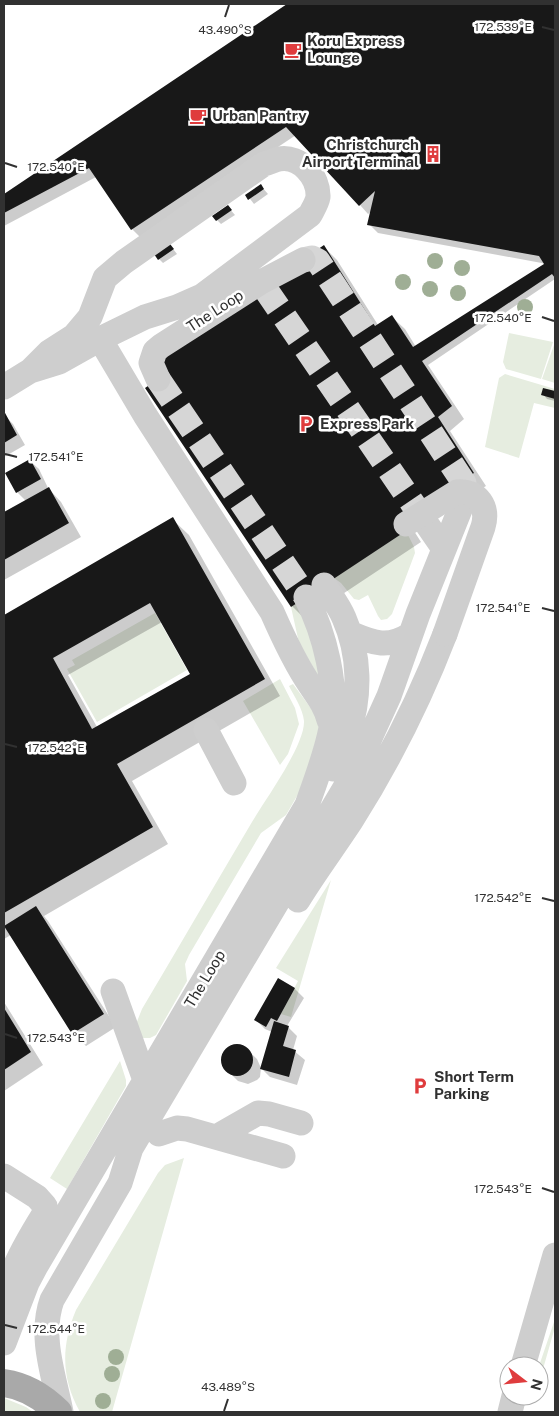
<svg xmlns="http://www.w3.org/2000/svg" width="559" height="1416" font-family="'Public Sans',sans-serif">
<rect width="100%" height="100%" fill="#fff"/>
<path fill="#e6ede0" d="M509 333 553 342 541 379 506 369 503 362Z
M555 342V383L542 379Z
M505 374 555 389V408L534 403 519 458 485 447 499 378Z
M406 531 414 547 415 553 392 614 387 619 381 620 378 616 368 595 359 600 354 599 341 583 334 578Z
M300 601 324 686 299 643 291 607Z
M155 613 187 670 97 722 67 669 75 665 72 660Z
M280 679 295 708 299 724 288 754 280 765 243 701Z
M293 684 321 722 304 784 286 815 261 833 189 955 185 964 187 981 156 1035 150 1038H141L134 1029 142 1009C179 947 215 884 252 822 265 800 305 745 304 721 303 709 294 696 289 686Z
M331 880 291 1017 281 1014 298 981 276 968Z
M120 1061 126 1080V1086L67 1189 50 1178Z
M184 1158 112 1412H80C61 1378 61 1346 76 1310L158 1173 165 1165Z
M555 1319V1327L539 1383V1366Z
M4 1398 26 1407 33 1412H4Z"/>
<path fill="#0003" fill-rule="evenodd" d="M288 4H555V279L428 365 464 419 450 431 486 486 414 531 421 542 305 619 292 606 147 389 324 247 337 260 378 325 392 317 405 329 416 347 547 264 378 233 369 224 372 211 368 214 360 205 296 135 141 238 132 229 96 177 4 226V196Z
M261 186 268 194 254 204 247 195Z
M228 207 235 215 221 224 217 220Z
M170 245 177 254 163 263 159 259Z
M544 389 555 392V401L547 399 543 394Z
M4 415 13 424 25 445 4 457Z
M30 461 39 469 48 488 61 502 81 537 4 580V514L26 501 17 492Z
M172 519 189 535 280 696 132 781 168 844 44 916 48 921 116 1027 86 1046 73 1033 11 935 4 939V616ZM162 622 191 674 97 727 68 675Z
M278 980 295 989 304 998 287 1026 297 1036 293 1050 305 1060 297 1085 270 1077 261 1068 260 1077 257 1080 248 1084 238 1081 229 1072 223 1064V1059L227 1050 236 1046 244 1047 257 1059 261 1068 272 1032 265 1029 256 1020Z
M4 1002 43 1065 4 1091Z"/>
<path fill="#181818" fill-rule="evenodd" d="M287 4H555V278L552 274 422 361 452 406 438 417 474 473 402 518 409 529 291 607 145 388 161 377 153 363 324 245 375 326 392 315 413 347 544 264 539 256 367 225 375 191 359 206 286 127 131 230 89 168 4 213V194Z
M261 184 264 189 248 200 245 195Z
M228 205 232 210 216 221 212 216Z
M170 244 174 249 158 260 154 254Z
M543 388 555 391V399L541 395Z
M4 411 17 435 4 443Z
M30 459 41 479 16 493 5 473Z
M49 487 69 523 4 560V512Z
M173 517 265 679 117 764 153 827 4 913V615ZM150 603 190 674 92 729 53 658Z
M36 906 104 1014 72 1034 4 926Z
M278 978 295 988 277 1021 271 1018 266 1027 254 1020Z
M4 1008 31 1052 4 1070Z
M274 1021 289 1026 283 1046 296 1050 289 1077 260 1069Z
M221 1060a16 16 0 1 1 32 0a16 16 0 1 1-32 0Z"/>
<g fill="none" stroke-linecap="round" stroke-linejoin="round">
<path stroke="#d6d6d6" stroke-width="25" stroke-dasharray="25 12" stroke-linecap="butt" d="M303 260 312 258 318 261 464 483 465 493 461 507
M264 287 424 520
M158 379 306 597"/>
<path stroke="#cecece" stroke-width="25" d="M100 339 145 415 272 612C283 637 295 663 310 685 318 697 325 705 329 720
M158 379 151 363 155 351 161 346 261 282 303 260
M4 387 30 371 59 362 100 339 145 317 177 307 202 296 310 215C313 209 317 203 318 197 319 177 300 155 279 159 274 160 269 163 264 164L124 262 105 278 90 317 74 336 49 352 30 371
M424 520 444 549
M324 585C331 596 339 606 344 618 360 654 361 696 348 734 344 746 338 757 333 769
M350 633C374 643 387 649 411 634
M206 730 234 783
M298 900C315 872 334 847 351 821 389 761 420 699 445 634
M113 991 145 1080
M159 1134 177 1128 187 1129 283 1156
M216 1137 258 1113 269 1114 301 1123
M4 1176 37 1197 45 1206 44 1214C34 1230 4 1279 7 1296
M4 1343 27 1283 36 1266 307 805C316 780 326 754 331 728 338 686 325 634 306 597
M523 1366 555 1255
M61 1412C54 1376 39 1336 52 1300L120 1183 131 1148 355 771 389 696 418 614 461 507
M510 1412 514 1396"/>
<path stroke="#a9a9a9" stroke-width="28" d="M4 1383C25 1386 43 1397 58 1412"/>
<path stroke="#cecece" stroke-width="25" d="M406 524 457 492C478 490 489 507 483 527L445 634"/>
</g>
<g fill="#9fae95">
<circle cx="435" cy="261" r="8"/>
<circle cx="462" cy="268" r="8"/>
<circle cx="403" cy="282" r="8"/>
<circle cx="430" cy="289" r="8"/>
<circle cx="458" cy="293" r="8"/>
<circle cx="525" cy="307" r="8"/>
<circle cx="116" cy="1357" r="8"/>
<circle cx="112" cy="1374" r="8"/>
<circle cx="103" cy="1401" r="8"/>
</g>
<path fill="none" stroke="#313131" stroke-width="2" d="M225 17 229 5M542 27 554 30M5 163 17 167M542 317 554 321M5 454 17 457M542 608 554 611M5 744 17 747M542 898 554 901M5 1034 17 1038M542 1188 554 1192M5 1325 17 1328M224 1411 228 1399"/>
<defs>
<g id="cafe-bare" transform="scale(1.35)"><path d="M-5.5-4.5H6V0H3Q3 3.5 0 3.5H-2.5Q-5.5 3.5-5.5 0ZM3-3.2v2h1.7v-2ZM-6 4.5H4V6H-6Z" fill="#df3c3d" stroke="#fff" stroke-width="2.5" paint-order="stroke"/></g>
<g id="building-bare" transform="scale(1.35)"><path d="M-4-6H4V6H1V3H-1V6H-4ZM-2.5-4.3h1.7v1.8h-1.7ZM.8-4.3h1.7v1.8H.8ZM-2.5-1h1.7V.8h-1.7ZM.8-1h1.7V.8H.8Z" fill="#df3c3d" stroke="#fff" stroke-width="2.5" paint-order="stroke"/></g>
<g id="parking-bare" transform="scale(1.35)"><path d="M-3.5-5.5H1a3.5 3.5 0 0 1 0 7H-1V5.5H-3.5ZM-1-3.4V-.6H.8a1.4 1.4 0 0 0 0-2.8Z" fill="#df3c3d" stroke="#fff" stroke-width="2.5" paint-order="stroke"/></g>
</defs>
<g fill-rule="evenodd">
<use href="#cafe-bare" x="293" y="50"/>
<use href="#cafe-bare" x="198" y="116"/>
<use href="#building-bare" x="433" y="154"/>
<use href="#parking-bare" x="306" y="424"/>
<use href="#parking-bare" x="420" y="1086"/>
</g>
<g text-anchor="middle" stroke-width="5" stroke-linejoin="round" paint-order="stroke">
<g font-size="15" font-weight="bold" fill="#313131" stroke="#fff" text-anchor="start">
<text x="307" y="46">Koru Express<tspan x="307" dy="17">Lounge</tspan></text>
<text x="212" y="121">Urban Pantry</text>
<text x="419" y="150" text-anchor="end">Christchurch<tspan x="419" dy="17">Airport Terminal</tspan></text>
<text x="320" y="429">Express Park</text>
<text x="434" y="1082">Short Term<tspan x="434" dy="17">Parking</tspan></text>
</g>
<g font-size="15" fill="#313131" stroke="#fff">
<text transform="translate(215 311) rotate(-33)" y="5">The Loop</text>
<text transform="translate(205 979) rotate(-59)" y="5">The Loop</text>
</g>
</g>
<g font-size="12" text-anchor="middle" fill="#313131" stroke="#fff" stroke-width="5" stroke-linejoin="round" paint-order="stroke">
<text x="503" y="31">172.539°E</text>
<text x="225" y="34">43.490°S</text>
<text x="56" y="171">172.540°E</text>
<text x="503" y="322">172.540°E</text>
<text x="56" y="461">172.541°E</text>
<text x="503" y="612">172.541°E</text>
<text x="56" y="752">172.542°E</text>
<text x="503" y="902">172.542°E</text>
<text x="56" y="1042">172.543°E</text>
<text x="503" y="1193">172.543°E</text>
<text x="56" y="1333">172.544°E</text>
<text x="228" y="1391">43.489°S</text>
</g>
<rect width="559" height="1416" fill="none" stroke="#313131" stroke-width="10"/>
<g transform="translate(524 1381) rotate(106)"><circle r="24" fill="#ffffff" stroke="#adadad"/>
<path d="M0-4L9 19L0 12L-9 19Z" fill="#df3c3d"/>
<text y="-8" font-size="14" font-weight="bold" text-anchor="middle" fill="#313131">N</text>
</g>
</svg>
